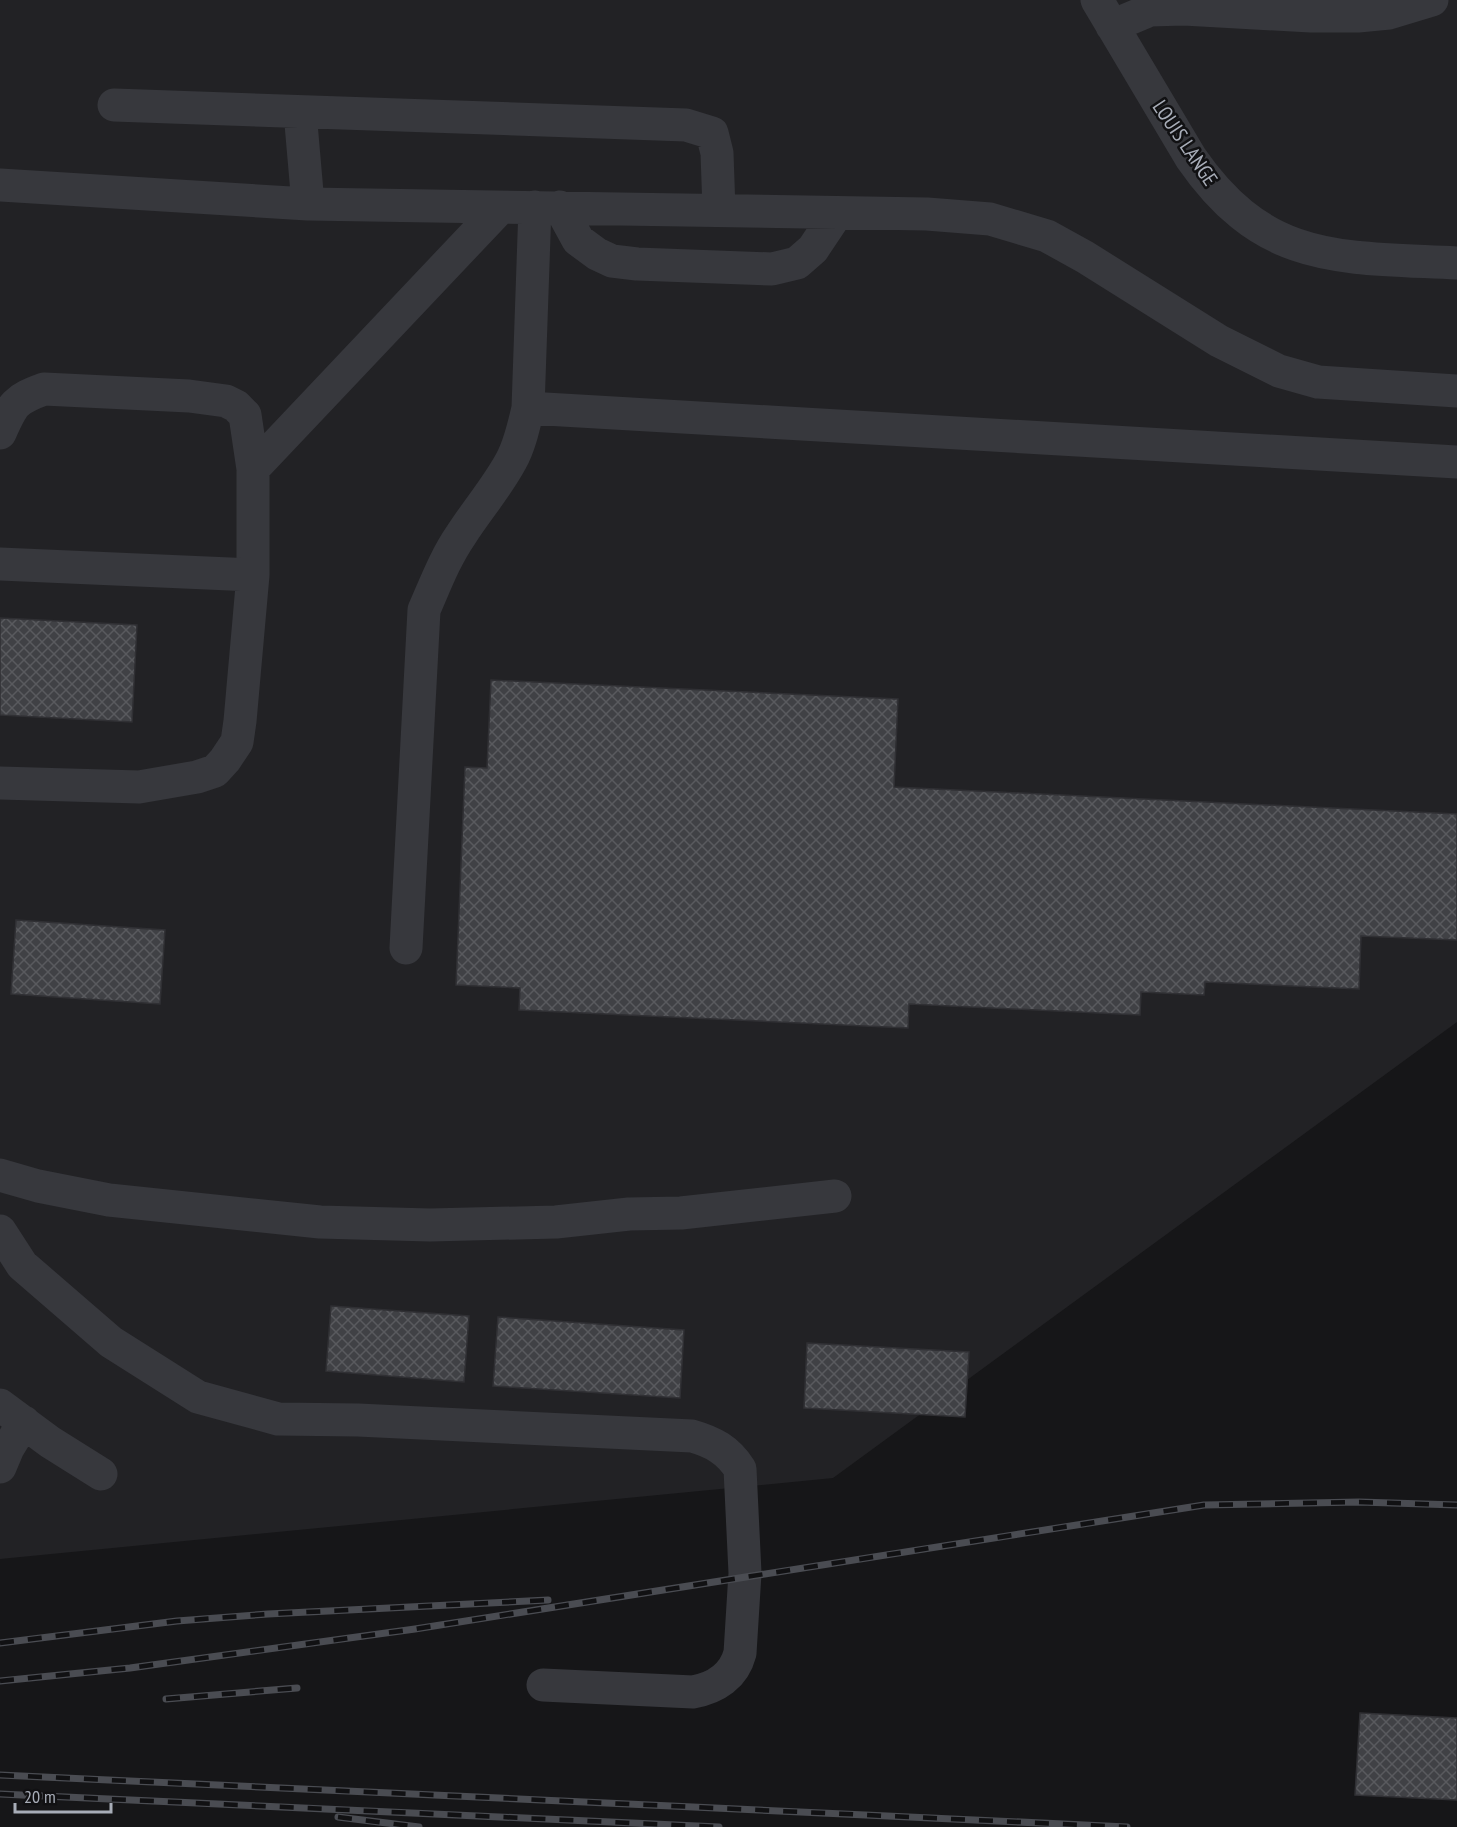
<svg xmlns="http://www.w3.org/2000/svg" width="1457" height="1827" font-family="'PT Sans Narrow',sans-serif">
<defs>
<pattern id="building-cross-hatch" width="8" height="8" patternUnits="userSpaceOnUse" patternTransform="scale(1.5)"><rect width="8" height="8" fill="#404145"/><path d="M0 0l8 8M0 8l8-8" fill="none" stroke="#595a5e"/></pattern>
</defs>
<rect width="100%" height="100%" fill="#161618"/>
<path fill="#222225" d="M0 0H1457V1022L833 1478 0 1559Z"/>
<path fill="url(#building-cross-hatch)" stroke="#303034" stroke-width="1.5" d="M0 618 137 625 132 722 0 715Z
M491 680 898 699 894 787 1457 814V940L1361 936 1359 989 1205 982 1204 995 1141 992 1140 1015 909 1004 908 1028 519 1010 520 988 456 985 465 767 487 768Z
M16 920 165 930 160 1004 11 994Z
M331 1306 469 1316 464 1382 326 1371Z
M498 1317 684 1330 680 1398 493 1386Z
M807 1343 969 1352 965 1417 804 1408Z
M1360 1713 1457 1718V1800L1355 1795Z"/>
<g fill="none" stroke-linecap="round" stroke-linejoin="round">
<path stroke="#37383d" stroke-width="33" d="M1097 0 1191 158C1265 265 1340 257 1457 263
M1112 26 1150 10 1184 9 1311 16H1358L1389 13 1432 0
M114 105 686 125 712 133 717 153 719 210
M300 112 308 204
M0 185 308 204 927 214 990 219 1047 236 1085 257 1219 341 1279 371 1318 382 1457 391
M560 207 578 240 597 254 612 261 637 264 772 269 797 263 813 249 837 213
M528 408 1457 462
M0 433C13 404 14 400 44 389L189 396 226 401 236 406 245 415 253 469V575L240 721 237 742 225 760 215 771 197 777 139 787 0 783
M253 469 500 208
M0 564 253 575
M406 948 424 610C435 585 445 558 461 535 477 510 497 487 511 461 520 445 524 425 528 408L535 207
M0 1175 38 1186 109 1200 320 1222 430 1225 556 1222 629 1214 681 1213 835 1196
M0 1231 22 1265 111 1342 198 1397 278 1419 358 1420 692 1436C713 1442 728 1450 740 1469L745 1573 740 1653C734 1676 716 1688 693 1692L543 1685
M0 1405 50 1442 101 1474
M0 1467 8 1448 24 1422"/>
<g stroke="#4a4c52" stroke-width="7">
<path id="rail" d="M0 1643 177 1621 268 1614 548 1600
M0 1681 130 1668 415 1629 1204 1505 1359 1502 1457 1505
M166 1699 297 1688
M0 1775 1127 1827
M0 1794 719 1827
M338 1817 419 1827"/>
</g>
<use href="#rail" stroke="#111113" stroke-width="4.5" stroke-dasharray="14" stroke-linecap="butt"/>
</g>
<g text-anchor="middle" stroke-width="5" stroke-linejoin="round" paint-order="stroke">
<g font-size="21" fill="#a8adb8" stroke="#111113">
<text transform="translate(1185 143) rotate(56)" y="7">LOUIS LANGE</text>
</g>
</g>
<path d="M15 1803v9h96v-9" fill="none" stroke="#a8adb8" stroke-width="3"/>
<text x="24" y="1803" font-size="18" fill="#a8adb8" stroke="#111113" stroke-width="4.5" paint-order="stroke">20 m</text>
</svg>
